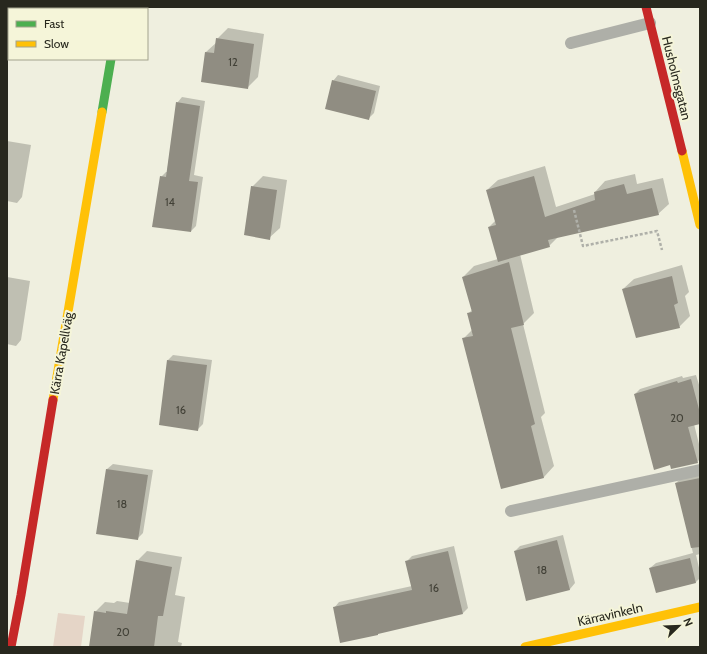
<svg xmlns="http://www.w3.org/2000/svg" width="707" height="654" font-family="Cabin,sans-serif">
<rect width="100%" height="100%" fill="#efefdf"/>
<path fill="#e5d5c7" d="M58 613 85 616 81 647H53Z"/>
<path fill="#0003" d="M7 7H54V9H9V34L7 33Z
M228 28 264 34 258 77 247 88 202 81 206 52 217 42V39Z
M338 75 380 86 374 113 368 119 333 81Z
M182 97 205 101 194 175 203 177 196 226 191 231 161 177 166 172H167L177 103Z
M7 141 31 145 22 197 17 203 7 201Z
M545 166 556 207 595 194V192L605 181 635 174 637 184 663 178 669 204 658 214 558 237 549 246 520 254 534 313 523 324 545 413 541 417 554 466 544 477 501 487 463 339 473 329 469 313 473 309 463 277 474 266 498 259 489 227 496 220 487 190 498 180Z
M263 176 287 180 280 228 269 238 252 187Z
M682 265 689 292 685 296 690 316 679 327 623 289 634 279Z
M7 277 30 281 21 340 16 346 7 344Z
M173 355 212 360 203 424 197 430 168 360Z
M696 375 700 388V423L694 424 700 448V459L697 462 635 394 640 389 682 376 683 378Z
M113 464 153 470 143 533 137 539 107 469Z
M700 474V554L696 555 700 572V578L696 582 657 592 650 568 656 563 693 553 676 483 681 478Z
M563 535 575 583 570 589 527 600 515 551 520 546Z
M454 546 468 608 463 613 334 608 339 602 412 586 407 561 412 556Z
M147 551 182 557 175 595 185 597 178 642 182 643 181 647H90L95 612 105 602 114 603 117 601 130 603 137 561Z"/>
<path fill="#908d82" d="M216 38 254 44 248 89 201 82 205 52 214 53Z
M332 80 376 91 369 120 325 109Z
M176 102 200 106 189 181 198 182 191 232 152 227 160 176 166 177Z
M534 176 545 217 595 200 594 192 624 184 627 194 652 188 659 215 548 240 550 247 498 262 488 227 496 225 486 190Z
M251 186 277 190 270 240 244 235Z
M509 262 524 325 511 328 535 424 531 426 544 478 501 489 462 338 473 336 467 313 472 312 462 277Z
M672 276 678 303 674 305 680 328 636 338 622 289Z
M167 360 207 365 198 431 159 425Z
M691 379 700 413V424L688 427 698 463 671 469 670 465 654 470 634 394 677 381 678 383Z
M106 469 148 475 138 540 96 534Z
M700 478V547L691 548 675 483Z
M557 540 570 590 526 601 514 551Z
M448 551 463 614 378 634V635L340 643 333 607 412 590 405 561Z
M690 558 696 583 656 593 649 568Z
M136 560 172 567 163 616H158L154 647H89L94 611 106 613V611L127 614Z"/>
<g fill="none" stroke-linecap="round" stroke-linejoin="round">
<path stroke="#afb0a9" stroke-width="2.5" stroke-dasharray="3 2" stroke-linecap="butt" d="M574 210 583 246 657 231 662 250"/>
<path stroke="#aeafa8" stroke-width="12" d="M571 43 650 23
M511 511 700 470"/>
<path stroke="#aeafa8" stroke-width="22" d="M119 9 120 7"/>
<path stroke="#4caf50" stroke-width="9" d="M102 112 111 59"/>
<path stroke="#ffc107" stroke-width="9" d="M682 151 700 225
M53 400 102 112
M525 647 700 607"/>
<path stroke="#c62828" stroke-width="9" d="M646 7 682 151
M11 647 21 595 53 400"/>
</g>
<g text-anchor="middle" stroke-width="4" stroke-linejoin="round" paint-order="stroke">
<g font-size="11" fill="#424137">
<text x="233" y="66">12</text>
<text x="170" y="206">14</text>
<text x="181" y="414">16</text>
<text x="677" y="422">20</text>
<text x="122" y="508">18</text>
<text x="542" y="574">18</text>
<text x="434" y="592">16</text>
<text x="123" y="636">20</text>
</g>
<g font-size="13" fill="#28281e" stroke="#f5f5d9">
<text transform="translate(677 78) rotate(76)" y="5">Husholmsgatan</text>
<text transform="translate(61 353) rotate(-80)" y="5">Kärra Kapellväg</text>
<text transform="translate(610 614) rotate(-13)" y="5">Kärravinkeln</text>
</g>
</g>
<rect width="707" height="654" fill="none" stroke="#28281e" stroke-width="16"/>
<rect x="8" y="8" width="140" height="52" fill="#f5f5d9" stroke="#a3a38e"/>
<rect x="16" y="21" width="20" height="6" fill="#4caf50" stroke="#a3a38e"/>
<text x="44" y="28" font-size="12" fill="#28281e">Fast</text>
<rect x="16" y="41" width="20" height="6" fill="#ffc107" stroke="#a3a38e"/>
<text x="44" y="48" font-size="12" fill="#28281e">Slow</text>
<g transform="translate(679 626) rotate(67)" stroke="#f5f5d9" stroke-width="3" paint-order="stroke">
<path d="M0-3L7 15L0 10L-7 15Z" fill="#28281e"/>
<text y="-6" font-size="11" font-weight="bold" text-anchor="middle" fill="#28281e">N</text>
</g>
</svg>
